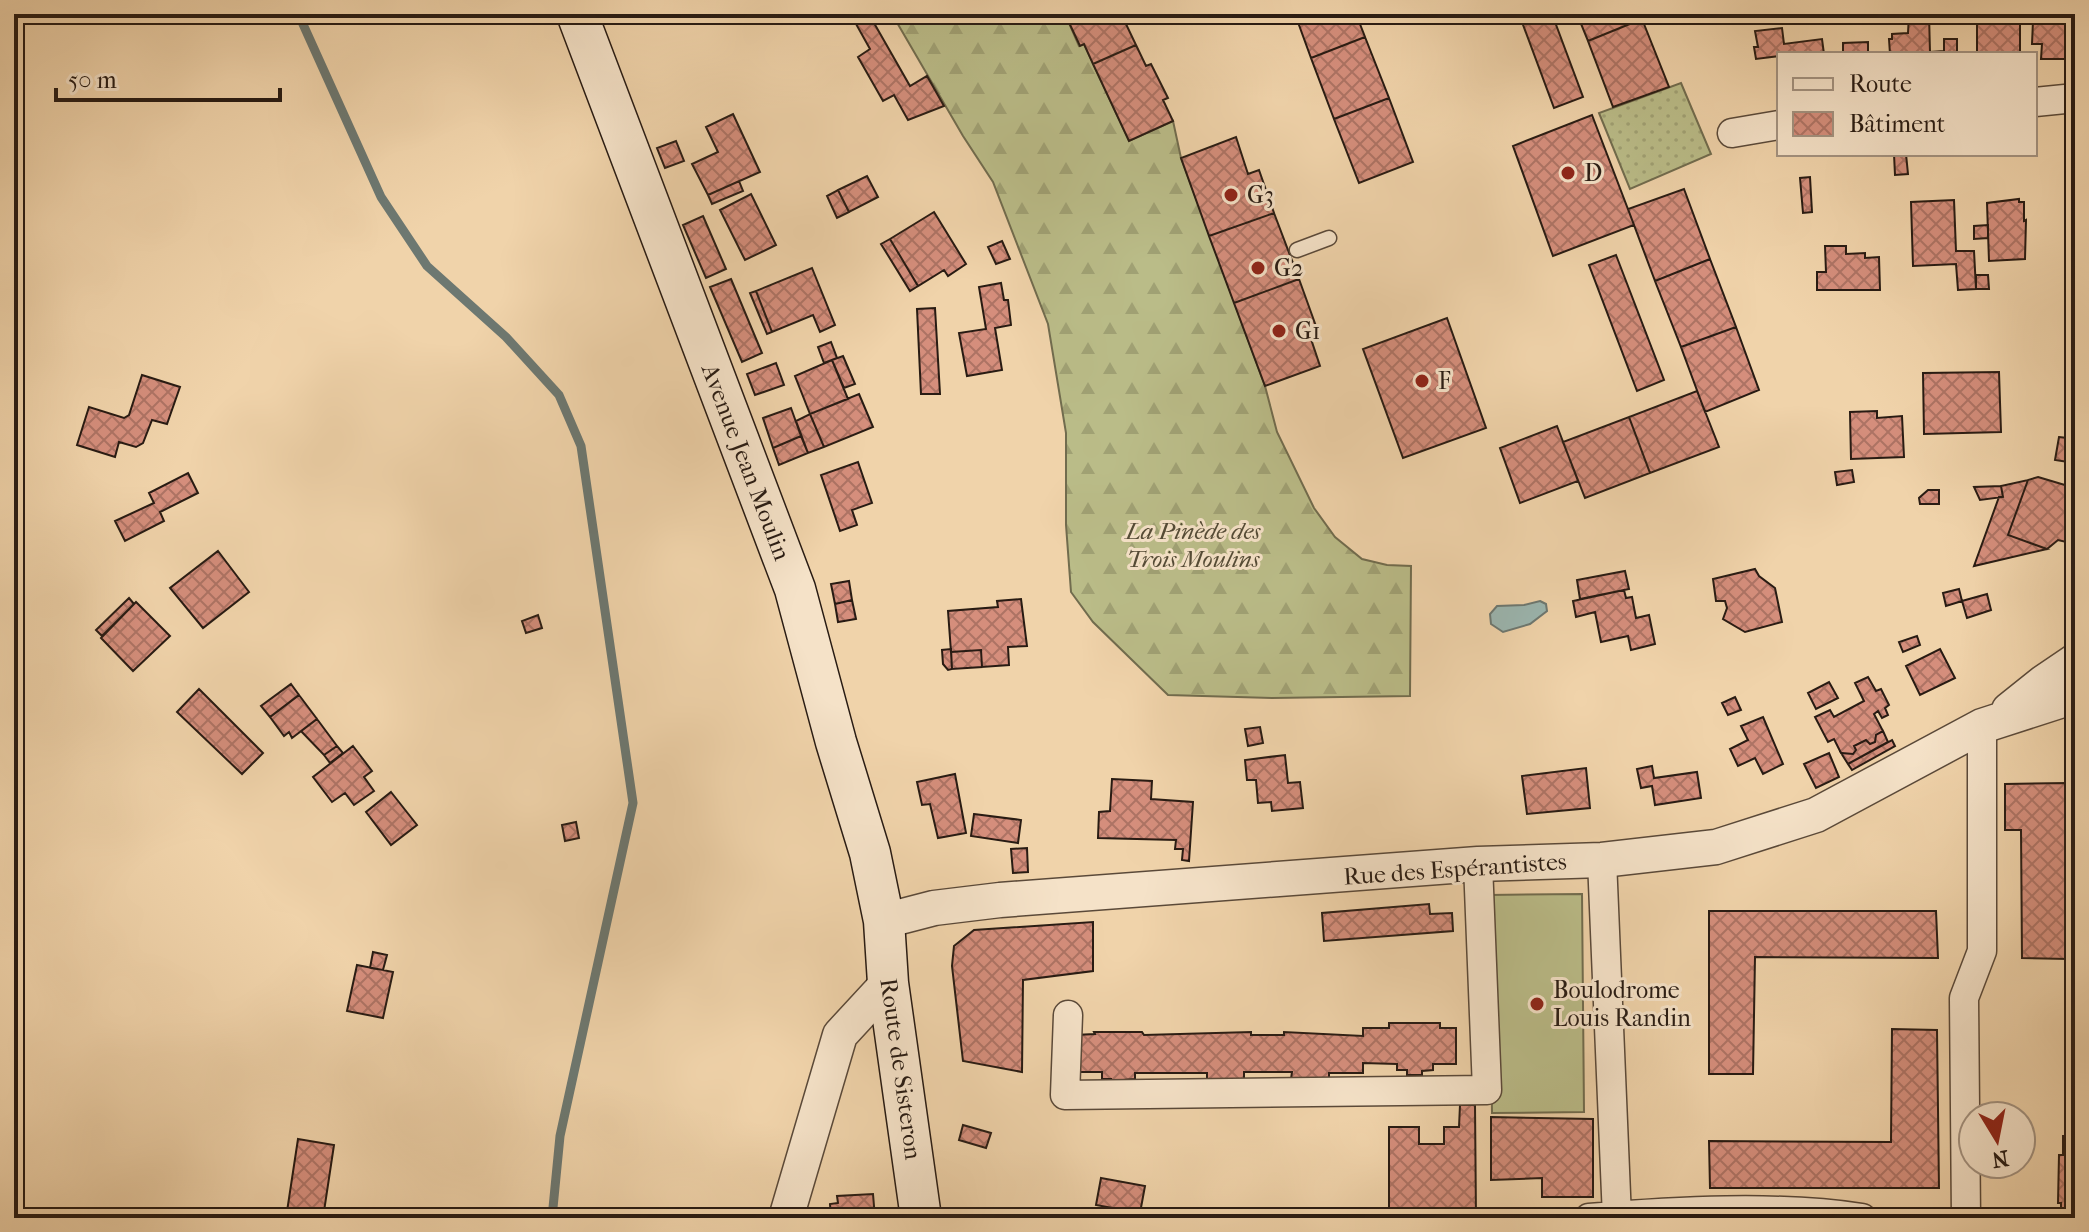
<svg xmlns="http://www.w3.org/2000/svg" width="2089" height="1232" font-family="'IM FELL French Canon',serif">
<defs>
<pattern id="grass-dots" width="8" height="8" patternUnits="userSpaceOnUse" patternTransform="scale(2)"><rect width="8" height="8" fill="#babc88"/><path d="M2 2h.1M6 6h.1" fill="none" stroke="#a0a174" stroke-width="1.8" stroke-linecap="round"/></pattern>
<pattern id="forest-firs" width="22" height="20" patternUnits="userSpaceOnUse" patternTransform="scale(2)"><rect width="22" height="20" fill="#babc88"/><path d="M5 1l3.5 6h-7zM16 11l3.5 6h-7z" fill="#a0a174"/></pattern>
<pattern id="building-cross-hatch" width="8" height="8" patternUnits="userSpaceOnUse" patternTransform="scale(2)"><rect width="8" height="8" fill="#d58e7c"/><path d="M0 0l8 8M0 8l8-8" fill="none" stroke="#ad7364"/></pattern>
</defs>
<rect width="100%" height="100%" fill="#f0d3aa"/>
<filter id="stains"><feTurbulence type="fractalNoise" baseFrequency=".0025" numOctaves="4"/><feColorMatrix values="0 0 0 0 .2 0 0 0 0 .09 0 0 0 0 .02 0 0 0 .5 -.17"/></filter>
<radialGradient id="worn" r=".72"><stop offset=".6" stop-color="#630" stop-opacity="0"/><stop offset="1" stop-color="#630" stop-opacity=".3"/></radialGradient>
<path fill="url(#grass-dots)" stroke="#716c4e" stroke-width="2" d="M1681 83 1711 154 1630 189 1599 113Z"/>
<path fill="url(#forest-firs)" stroke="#716c4e" stroke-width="2" d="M892 14H1065L1079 46 1084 44 1129 141 1173 121 1181 158 1265 386 1277 432 1314 508 1335 537 1362 559 1387 565 1411 566 1410 696 1272 698 1168 695 1093 622 1071 592 1066 525V433L1048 324 993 182 963 136Z"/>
<path fill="#babc88" stroke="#716c4e" stroke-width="2" d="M1582 894 1584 1112 1492 1113 1489 895Z"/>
<path fill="#9bb6b0" stroke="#6d7871" stroke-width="2" d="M1540 601 1546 604 1547 611 1530 624 1503 632 1491 624 1490 614 1497 606 1524 605Z"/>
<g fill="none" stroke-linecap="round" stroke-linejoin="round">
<path stroke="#6d7871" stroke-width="9" d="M302 14V22L381 197 427 266 506 337 559 395 581 446 633 803 560 1136 552 1218"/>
</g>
<path fill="url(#building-cross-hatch)" stroke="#281b13" stroke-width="2" d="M1065 14H1127L1130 20 1125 22 1136 45 1093 64 1084 44 1080 46Z
M1295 14H1356L1365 37 1311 58Z
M1519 14H1552L1583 97 1554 108Z
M1577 14H1641L1642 19 1588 41Z
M1909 14H1929L1930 52 1944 51V39H1957V54H1890L1889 39H1892V34L1908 33Z
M2058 14H2075V59H2041L2042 44H2032L2033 21H2058Z
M870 16 910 86 927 76 944 106 908 120 894 95 883 101 858 57 870 49 856 24Z
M2020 16V54H1977V17Z
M1642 19 1669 87 1613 107 1588 41Z
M1782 28 1784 44 1822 39 1824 54H1779V56L1756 59 1754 47H1758L1755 31Z
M1365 37 1389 98 1334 119 1311 58Z
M1868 42V54H1843V43Z
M1136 45 1146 66 1151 64 1168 98 1163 100 1173 121 1129 141 1093 64Z
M1389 98 1413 162 1359 183 1334 119Z
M733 114 760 172 708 195 692 164 718 152 706 127Z
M1592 115 1634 225 1553 256 1513 146Z
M1236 137 1248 174 1259 170 1274 213 1209 236 1181 158Z
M676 141 684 161 665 168 657 148Z
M1894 154H1906L1908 174 1895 175Z
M867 176 878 197 849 212 838 190Z
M1810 177 1812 212 1803 213 1800 178Z
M739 181 743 191 712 204 708 195Z
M1684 189 1710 259 1655 281 1628 209Z
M838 190 849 212 837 218 827 196Z
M751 194 776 245 745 260 720 210Z
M2019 199V202H2024V221L2026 220 2025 259 1989 261 1987 203Z
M1954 200 1956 251H1974L1976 289 1958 290 1956 264 1913 266 1911 202Z
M934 212 966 264 948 276 944 270 918 286 890 239Z
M1274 213 1299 279 1234 303 1209 236Z
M703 216 726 269 706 278 683 225Z
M1988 225V238L1974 239V226Z
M890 239 918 286 910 291 881 244Z
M1002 241 1010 259 996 264 988 247Z
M1825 246H1846V254L1865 253V258L1879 257 1880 290H1817V272H1826Z
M1616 255 1664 380 1637 391 1589 265Z
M1710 259 1736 327 1681 347 1655 281Z
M812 268 835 325 820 332 813 315 772 332 756 291Z
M1976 275H1988L1989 289H1976Z
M731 279 762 353 742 362 710 287Z
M1299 279 1317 329 1309 333 1320 366 1265 386 1234 303Z
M1001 283 1004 300H1008L1011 325 995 328 1002 370 967 376 959 333 986 329 979 287Z
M756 291 772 332 767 334 750 293Z
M935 308 940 394H921L917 309Z
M1447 318 1486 428 1403 458 1363 349Z
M1736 327 1759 390 1705 412 1681 347Z
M831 342 837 358 824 363 818 347Z
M843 356 855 384 844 388 832 360Z
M832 360 848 399 810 414 795 376Z
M776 363 784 385 755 395 747 374Z
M1999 372 2001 432 1924 434 1923 373Z
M142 375 180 387 167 424 152 420 143 443 136 447 119 442 115 457 77 445 89 407 124 418 129 415Z
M1697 391 1719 447 1650 473 1629 417Z
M859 394 873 427 824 447 810 414Z
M791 408 801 436 773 448 763 418Z
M1877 411V418L1902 416 1904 457 1851 459 1850 412Z
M810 414 824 447 808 453 796 421Z
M1629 417 1650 473 1585 498 1563 442Z
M1557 426 1578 481 1520 503 1500 448Z
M801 436 808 453 779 465 773 448Z
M2059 437 2075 439V463L2055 460Z
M858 462 872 503 852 510 857 525 840 531 821 475Z
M1852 470 1854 482 1837 485 1835 472Z
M188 473 198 493 160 512 164 521 125 541 115 521 154 503 149 493Z
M2038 477 2075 488V544L2058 540 2047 549 2008 535 2028 480Z
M2028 480 2008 535 2047 549 1974 566 1999 497H2003L2001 486Z
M2001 486 2003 497 1980 500 1974 487Z
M1928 490H1939V504H1920L1919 498Z
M218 551 249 592 203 628 170 588Z
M1755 569 1759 576 1775 588 1782 622 1745 632 1723 619 1727 608 1725 601H1716L1713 579Z
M1625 571 1629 589 1580 599 1577 580Z
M849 581 852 600 835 604 831 584Z
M1959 589 1962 601 1946 606 1943 593Z
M1624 590 1626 598 1632 597 1636 618 1649 615 1655 644 1631 650 1628 636 1601 642 1595 612 1576 617 1573 601Z
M1987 594 1991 610 1967 618 1962 601Z
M129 598 134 604 102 636 96 630Z
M1021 599 1027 646 1008 647 1009 665 982 667 981 650 951 652 948 611 998 607 997 601Z
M852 600 856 619 838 622 835 604Z
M136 602 170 636 133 671 101 638Z
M538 615 542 628 526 633 522 621Z
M1917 636 1920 645 1903 652 1899 642Z
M951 649 952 669 948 670 943 664 942 650Z
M1940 649 1955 678 1920 695 1906 666Z
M981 650 982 667 952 669 951 652Z
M1868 677 1876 691 1881 689 1889 705 1885 708 1888 715 1882 718 1878 711 1874 714 1883 731 1876 735 1875 742 1870 744 1866 740 1854 746 1856 750 1853 754 1841 753 1834 739 1828 742 1815 717 1830 710 1834 717 1864 701 1855 683Z
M1829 682 1838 698 1816 709 1808 693Z
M291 684 299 695 270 717 261 706Z
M199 689 263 753 242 774 177 712Z
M299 695 317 719 292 738 289 732 284 736 270 717Z
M1735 697 1741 710 1728 715 1722 703Z
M1763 717 1783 764 1763 774 1755 758 1738 766 1730 749 1748 740 1741 726Z
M317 719 337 746 324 755 301 731Z
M1260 727 1263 743 1248 746 1245 729Z
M1883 731 1888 742 1848 764 1841 753 1853 754 1856 750 1854 746 1866 740 1870 744 1875 742 1876 735Z
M1892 740 1895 746 1852 770 1848 764Z
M337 746 343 753 330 763 324 755Z
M353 746 372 771 364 777 374 791 354 805 345 793 332 802 313 777Z
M1829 753 1839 777 1816 788 1804 764Z
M1285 755 1288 783 1300 782 1303 808 1272 811 1271 802 1258 803 1256 780H1247L1245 760Z
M1652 766 1654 778 1697 772 1701 798 1655 805 1652 786 1641 788 1637 769Z
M1586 768 1590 808 1527 814 1522 776Z
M955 774 966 833 938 838 930 804 922 805 917 782Z
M1112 779 1152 781 1151 799 1193 802 1189 861 1182 860 1183 849H1175L1176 840 1098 838 1099 812 1110 811Z
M2066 783 2067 959 2022 958 2021 830H2005V784Z
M391 792 417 825 391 845 366 812Z
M974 814 1021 820 1018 843 971 836Z
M576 822 579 838 565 841 562 825Z
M1027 848 1028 872 1013 873 1011 849Z
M1429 904 1430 914 1452 913 1453 931 1324 941 1322 913Z
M1709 911H1936L1938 958 1755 957 1753 1074H1709Z
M1093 922V971L1023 980 1022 1072 963 1061 952 966 954 946 974 930Z
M373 952 387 955 383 970 370 968Z
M357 965 393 972 383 1018 347 1011Z
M1389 1023H1440V1028H1456V1064H1433V1070L1422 1071V1075H1407V1070H1397V1064L1363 1063V1073H1329V1079H1291L1292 1072H1244V1079H1233V1084L1207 1080V1073H1135V1079L1124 1080V1085H1111V1079H1102V1072H1075V1035L1095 1034 1094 1032H1142L1144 1035 1251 1032V1035H1284V1032L1363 1036V1028H1389Z
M1892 1029 1937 1030 1939 1188H1710L1709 1141 1891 1142Z
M1460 1105H1475L1476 1218H1389V1127H1419V1144H1444V1127H1459Z
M1491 1117 1593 1119V1197H1542V1178L1491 1180Z
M963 1125 991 1133 986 1148 959 1140Z
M2063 1136H2075V1218H2061V1203H2058L2059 1155H2063Z
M298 1139 334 1145 323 1218H286Z
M1101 1178 1145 1186 1140 1213 1096 1205Z
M873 1194 875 1218H831L830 1204 838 1203 837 1196Z"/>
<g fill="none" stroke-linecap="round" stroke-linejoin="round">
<g stroke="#5a4939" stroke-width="17">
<path id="service" d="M1297 250 1329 238"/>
</g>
<g stroke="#5a4939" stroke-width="31">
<path id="minor" d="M2035 102 2075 98
M1732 133 1779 125
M1602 860 1617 1218
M1068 1015 1065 1095 1487 1090 1478 864
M1589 1218C1674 1211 1778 1205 1862 1218
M1966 1218 1964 998 1982 951V726"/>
</g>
<g stroke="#5a4939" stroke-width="37">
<path id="tertiary" d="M2009 710 2044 682 2075 661
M884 921 934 908 1000 900 1478 864 1602 860 1716 847 1816 815 1982 726 2075 696
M786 1218 840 1035 888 983"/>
</g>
<g stroke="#281b13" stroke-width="43">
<path id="secondary" d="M577 14 795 589 836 742 870 853 884 921 888 983 921 1218"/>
</g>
<use href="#service" stroke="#f5e2c8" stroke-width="14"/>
<use href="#minor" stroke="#f5e2c8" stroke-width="28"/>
<use href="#tertiary" stroke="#f5e2c8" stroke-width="34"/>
<use href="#secondary" stroke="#f5e2c8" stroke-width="40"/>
</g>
<g fill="#8f2418" stroke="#f5e2c8" stroke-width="3">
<circle cx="1568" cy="173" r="8"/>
<circle cx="1231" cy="195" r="8"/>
<circle cx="1258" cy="268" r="8"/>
<circle cx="1279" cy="331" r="8"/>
<circle cx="1422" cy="381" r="8"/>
<circle cx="1537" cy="1004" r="8"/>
</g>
<g text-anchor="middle" stroke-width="6" stroke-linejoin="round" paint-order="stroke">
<g font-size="24" fill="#281b13" stroke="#f5e2c8" text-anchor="start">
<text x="1584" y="181">D</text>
<text x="1247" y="203">G3</text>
<text x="1274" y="276">G2</text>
<text x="1295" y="339">G1</text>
<text x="1438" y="389">F</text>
<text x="1553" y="998">Boulodrome<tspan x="1553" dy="28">Louis Randin</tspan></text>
</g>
<g font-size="24" fill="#281b13" stroke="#f5e2c8">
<text transform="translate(746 462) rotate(69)" y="8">Avenue Jean Moulin</text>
<text transform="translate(1455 869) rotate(-4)" y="8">Rue des Espérantistes</text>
<text transform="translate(901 1069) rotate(82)" y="8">Route de Sisteron</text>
</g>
<g font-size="24" font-style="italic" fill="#544b36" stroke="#f5e2c8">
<text x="1193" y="539">La Pinède des<tspan x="1193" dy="28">Trois Moulins</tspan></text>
</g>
</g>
<rect width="2089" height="1232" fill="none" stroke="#f0d3aa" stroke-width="48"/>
<rect x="16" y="16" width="2057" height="1200" fill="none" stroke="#281b13" stroke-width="4"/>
<rect x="24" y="24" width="2041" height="1184" fill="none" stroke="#281b13" stroke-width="2"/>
<rect x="1777" y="52" width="260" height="104" fill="#f5e2c8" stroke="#a39280" stroke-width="2"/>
<rect x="1793" y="78" width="40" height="12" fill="#f5e2c8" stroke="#a39280" stroke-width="2"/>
<text x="1849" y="92" font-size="24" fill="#281b13">Route</text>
<rect x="1793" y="112" width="40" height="24" fill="url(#building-cross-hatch)" stroke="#a39280" stroke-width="2"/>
<text x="1849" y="132" font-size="24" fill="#281b13">Bâtiment</text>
<g transform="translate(1997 1140) rotate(170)"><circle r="38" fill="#f5e2c8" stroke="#a39280" stroke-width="2"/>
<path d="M0-6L14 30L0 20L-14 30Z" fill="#8f2418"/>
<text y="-12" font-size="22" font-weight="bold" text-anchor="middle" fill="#281b13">N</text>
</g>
<path d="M56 88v12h224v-12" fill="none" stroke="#281b13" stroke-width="4"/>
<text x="68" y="88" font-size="24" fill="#281b13" stroke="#f5e2c8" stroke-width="6" paint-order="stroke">50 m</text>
<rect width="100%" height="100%" filter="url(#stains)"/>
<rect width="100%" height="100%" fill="url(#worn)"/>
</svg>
